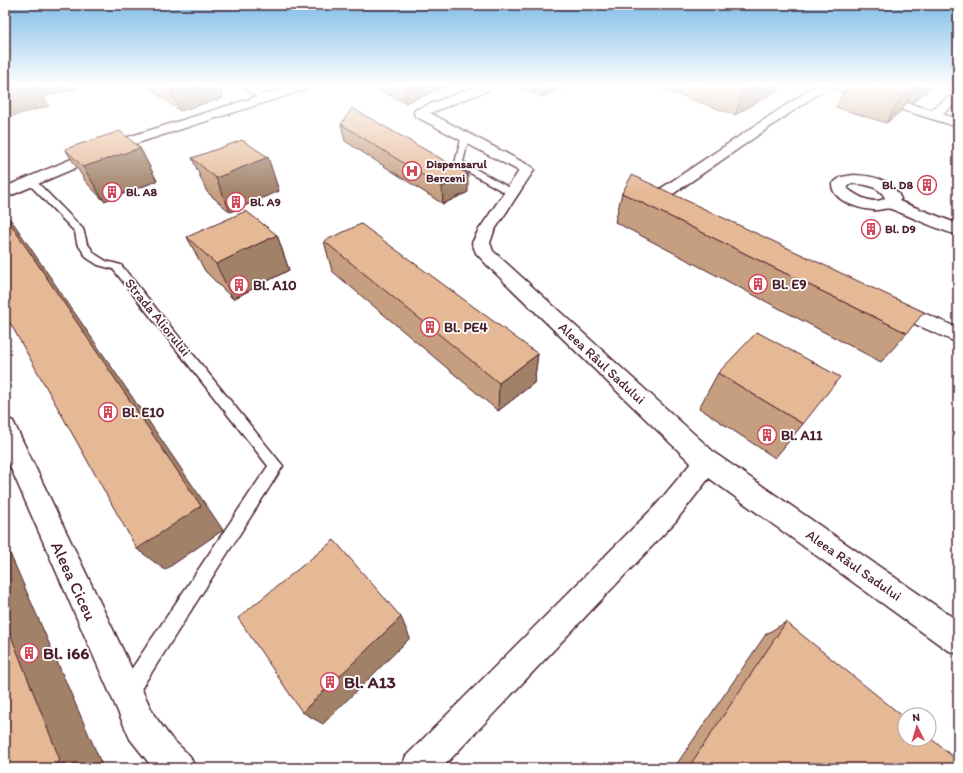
<svg xmlns="http://www.w3.org/2000/svg" width="963" height="773" font-family="Itim,sans-serif">
<rect width="100%" height="100%" fill="#fff"/>
<filter id="ink" filterUnits="userSpaceOnUse"><feTurbulence type="fractalNoise" baseFrequency=".025" numOctaves="2"/><feDisplacementMap in="SourceGraphic" scale="8" xChannelSelector="R" yChannelSelector="G"/><feConvolveMatrix kernelMatrix="1 2 1 2 8 2 1 2 1" color-interpolation-filters="sRGB"/></filter>
<g filter="url(#ink)">
<g fill="none" stroke-linecap="round" stroke-linejoin="round">
<g stroke="#4a1f2b" stroke-width="3">
<path id="service" d="M242 86H250L268 98 264 100H261Z
M943 86 958 87V91L944 87Z
M462 135H465L469 137 463 162 515 191 517 193 515 195H509L456 165 455 163Z
M32 179 35 180 83 229 87 243 95 254 106 261 121 265 283 466 134 700 127 703 120 700 117 693 120 686 268 466 113 269 98 265 87 258 77 243 75 232 29 184 28 182 29 180Z"/>
</g>
<g stroke="#4a1f2b" stroke-width="3">
<path id="minor" d="M291 86H309L307 89 122 148 5 198V187L112 142Z
M477 86H493L491 89 430 113 532 167 534 170 494 231 490 243 493 251 716 454 958 621V654L947 650 709 478 675 522 442 768H401L406 756 657 504 691 463 488 266 476 253 472 243 478 231 519 171 415 116 414 113 415 110Z
M815 86H829L673 194 675 199 691 206 693 209 691 212C679 215 649 204 660 189Z
M833 86H851L931 110 954 93 958 92V102L942 114 958 119V127L835 89Z
M854 175C873 176 893 179 901 199L899 201 958 224V235C935 229 913 217 891 209 886 207 879 211 873 210 859 209 832 201 832 184L841 177ZM850 184C861 183 880 186 885 198 874 206 857 196 848 189V186Z
M892 299 958 328V343L885 311 882 306 885 301Z
M5 418 13 421 154 715 171 738 190 756 195 768H153L130 739 5 455Z"/>
</g>
<use href="#service" fill="#fff" fill-rule="evenodd"/>
<use href="#minor" fill="#fff" fill-rule="evenodd"/>
</g>
<path fill="#c69f81" stroke="#4a1f2b" d="M147 86H219L223 98 180 111Z
M371 86H446V87L405 103Z
M516 86H569L542 97Z
M654 86H784L735 115Z
M847 86H931L928 90 912 103 907 101 901 111 886 123 836 107Z
M341 124 468 192 443 204 345 141Z
M140 148 157 181 104 201 86 182 65 149Z
M192 158 279 191 230 212 207 192Z
M622 193 907 333 881 362 615 222Z
M277 235 289 270 233 299 205 271 187 237Z
M324 241 538 354 534 383 498 411 332 271Z
M718 373 803 424 775 458 699 408Z
M958 493V501L955 499Z
M786 622 958 768H674L766 634Z"/>
<path fill="#a18269" stroke="#4a1f2b" d="M5 86H78V88L44 97 49 106 5 118Z
M169 86H219L223 98 180 111Z
M404 86H446V87L405 103Z
M543 86H569L542 97Z
M747 86H784L735 115 745 87Z
M916 86H917L901 111 886 123 902 96Z
M922 86H931L928 90 912 103Z
M140 148 157 181 104 201 83 167Z
M268 157 279 191 230 212 216 178Z
M468 174V192L443 204 442 187Z
M5 213 14 224 223 530 165 570 137 549 5 216Z
M277 235 289 270 233 299 216 264Z
M538 354 534 383 498 411 499 383Z
M5 542 102 765 99 768H50L5 621Z
M401 617 410 638 323 724 302 712Z"/>
<path fill="#e6b996" stroke="#4a1f2b" d="M866 86H916L902 96Z
M352 108 468 174 442 187 341 124Z
M120 131 140 148 83 167 65 149Z
M242 140 268 157 216 178 192 158Z
M632 175 924 312 907 333 622 193Z
M246 211 277 235 216 264 187 237Z
M5 216 201 506 137 549 5 314Z
M361 224 538 354 499 383 324 241Z
M757 332 840 377 803 424 718 373Z
M334 540 401 617 302 712 238 618Z
M5 621 60 760 50 768H5Z
M786 622 905 718V739H929V737L958 761V768H688Z"/>
</g>
<linearGradient id="sky" x2="0" y2="1"><stop stop-color="#80bce7"/><stop offset="0.44" stop-color="#fff"/><stop offset="1" stop-color="#fff" stop-opacity="0"/></linearGradient>
<rect width="963" height="194" fill="url(#sky)"/>
<defs>
<g id="hospital-ring" transform="scale(1)"><circle r="9.5" fill="#fff" stroke="#d1495b" stroke-width="1.5"/><path d="M-5-5h3v3.5h4V-5h3V5h-3V1.5h-4V5h-3Z" fill="#d1495b"/></g>
<g id="building-ring" transform="scale(1)"><circle r="9.5" fill="#fff" stroke="#d1495b" stroke-width="1.5"/><path d="M-4-6H4V6H1V3H-1V6H-4ZM-2.5-4.3h1.7v1.8h-1.7ZM.8-4.3h1.7v1.8H.8ZM-2.5-1h1.7V.8h-1.7ZM.8-1h1.7V.8H.8Z" fill="#d1495b"/></g>
</defs>
<g fill-rule="evenodd">
<use href="#hospital-ring" x="412" y="171"/>
<use href="#building-ring" x="927" y="185"/>
<use href="#building-ring" x="112" y="192"/>
<use href="#building-ring" x="236" y="202"/>
<use href="#building-ring" x="871" y="229"/>
<use href="#building-ring" x="758" y="284"/>
<use href="#building-ring" x="239" y="285"/>
<use href="#building-ring" x="430" y="327"/>
<use href="#building-ring" x="108" y="412"/>
<use href="#building-ring" x="767" y="435"/>
<use href="#building-ring" x="29" y="653"/>
<use href="#building-ring" x="330" y="682"/>
</g>
<g text-anchor="middle" stroke-width="3.5" stroke-linejoin="round" paint-order="stroke">
<g font-size="12" font-weight="bold" fill="#4a1f2b" stroke="#fff" text-anchor="start">
<text x="426" y="168">Dispensarul<tspan x="426" dy="14">Berceni</tspan></text>
<text x="913" y="189" text-anchor="end">Bl. D8</text>
<text x="126" y="196">Bl. A8</text>
<text x="250" y="206">Bl. A9</text>
<text x="885" y="233">Bl. D9</text>
</g>
<g font-size="14" font-weight="bold" fill="#4a1f2b" stroke="#fff" text-anchor="start">
<text x="772" y="289">Bl. E9</text>
<text x="253" y="290">Bl. A10</text>
<text x="444" y="332">Bl. PE4</text>
<text x="122" y="417">Bl. E10</text>
<text x="781" y="440">Bl. A11</text>
</g>
<g font-size="14" fill="#4a1f2b" stroke="#fff">
<text transform="translate(158 317) rotate(51)" y="5">Strada Aliorului</text>
<text transform="translate(602 363) rotate(43)" y="5">Aleea Râul Sadului</text>
<text transform="translate(854 565) rotate(35)" y="5">Aleea Râul Sadului</text>
</g>
<g font-size="17" fill="#4a1f2b" stroke="#fff">
<text transform="translate(74 581) rotate(65)" y="6">Aleea Ciceu</text>
</g>
<g font-size="17" font-weight="bold" fill="#4a1f2b" stroke="#fff" text-anchor="start">
<text x="43" y="659">Bl. i66</text>
<text x="344" y="688">Bl. A13</text>
</g>
</g>
<rect width="963" height="773" fill="none" stroke="#fff" stroke-width="20"/>
<rect x="10" y="10" width="943" height="753" fill="none" stroke="#4a1f2b" stroke-width="1.5" filter="url(#ink)"/>
<g transform="translate(917 727) rotate(355)"><circle r="19" fill="#ffffff" stroke="#b7a5aa"/>
<path d="M0-3L7 15L0 10L-7 15Z" fill="#d1495b"/>
<text y="-6" font-size="11" font-weight="bold" text-anchor="middle" fill="#4a1f2b">N</text>
</g>
</svg>
